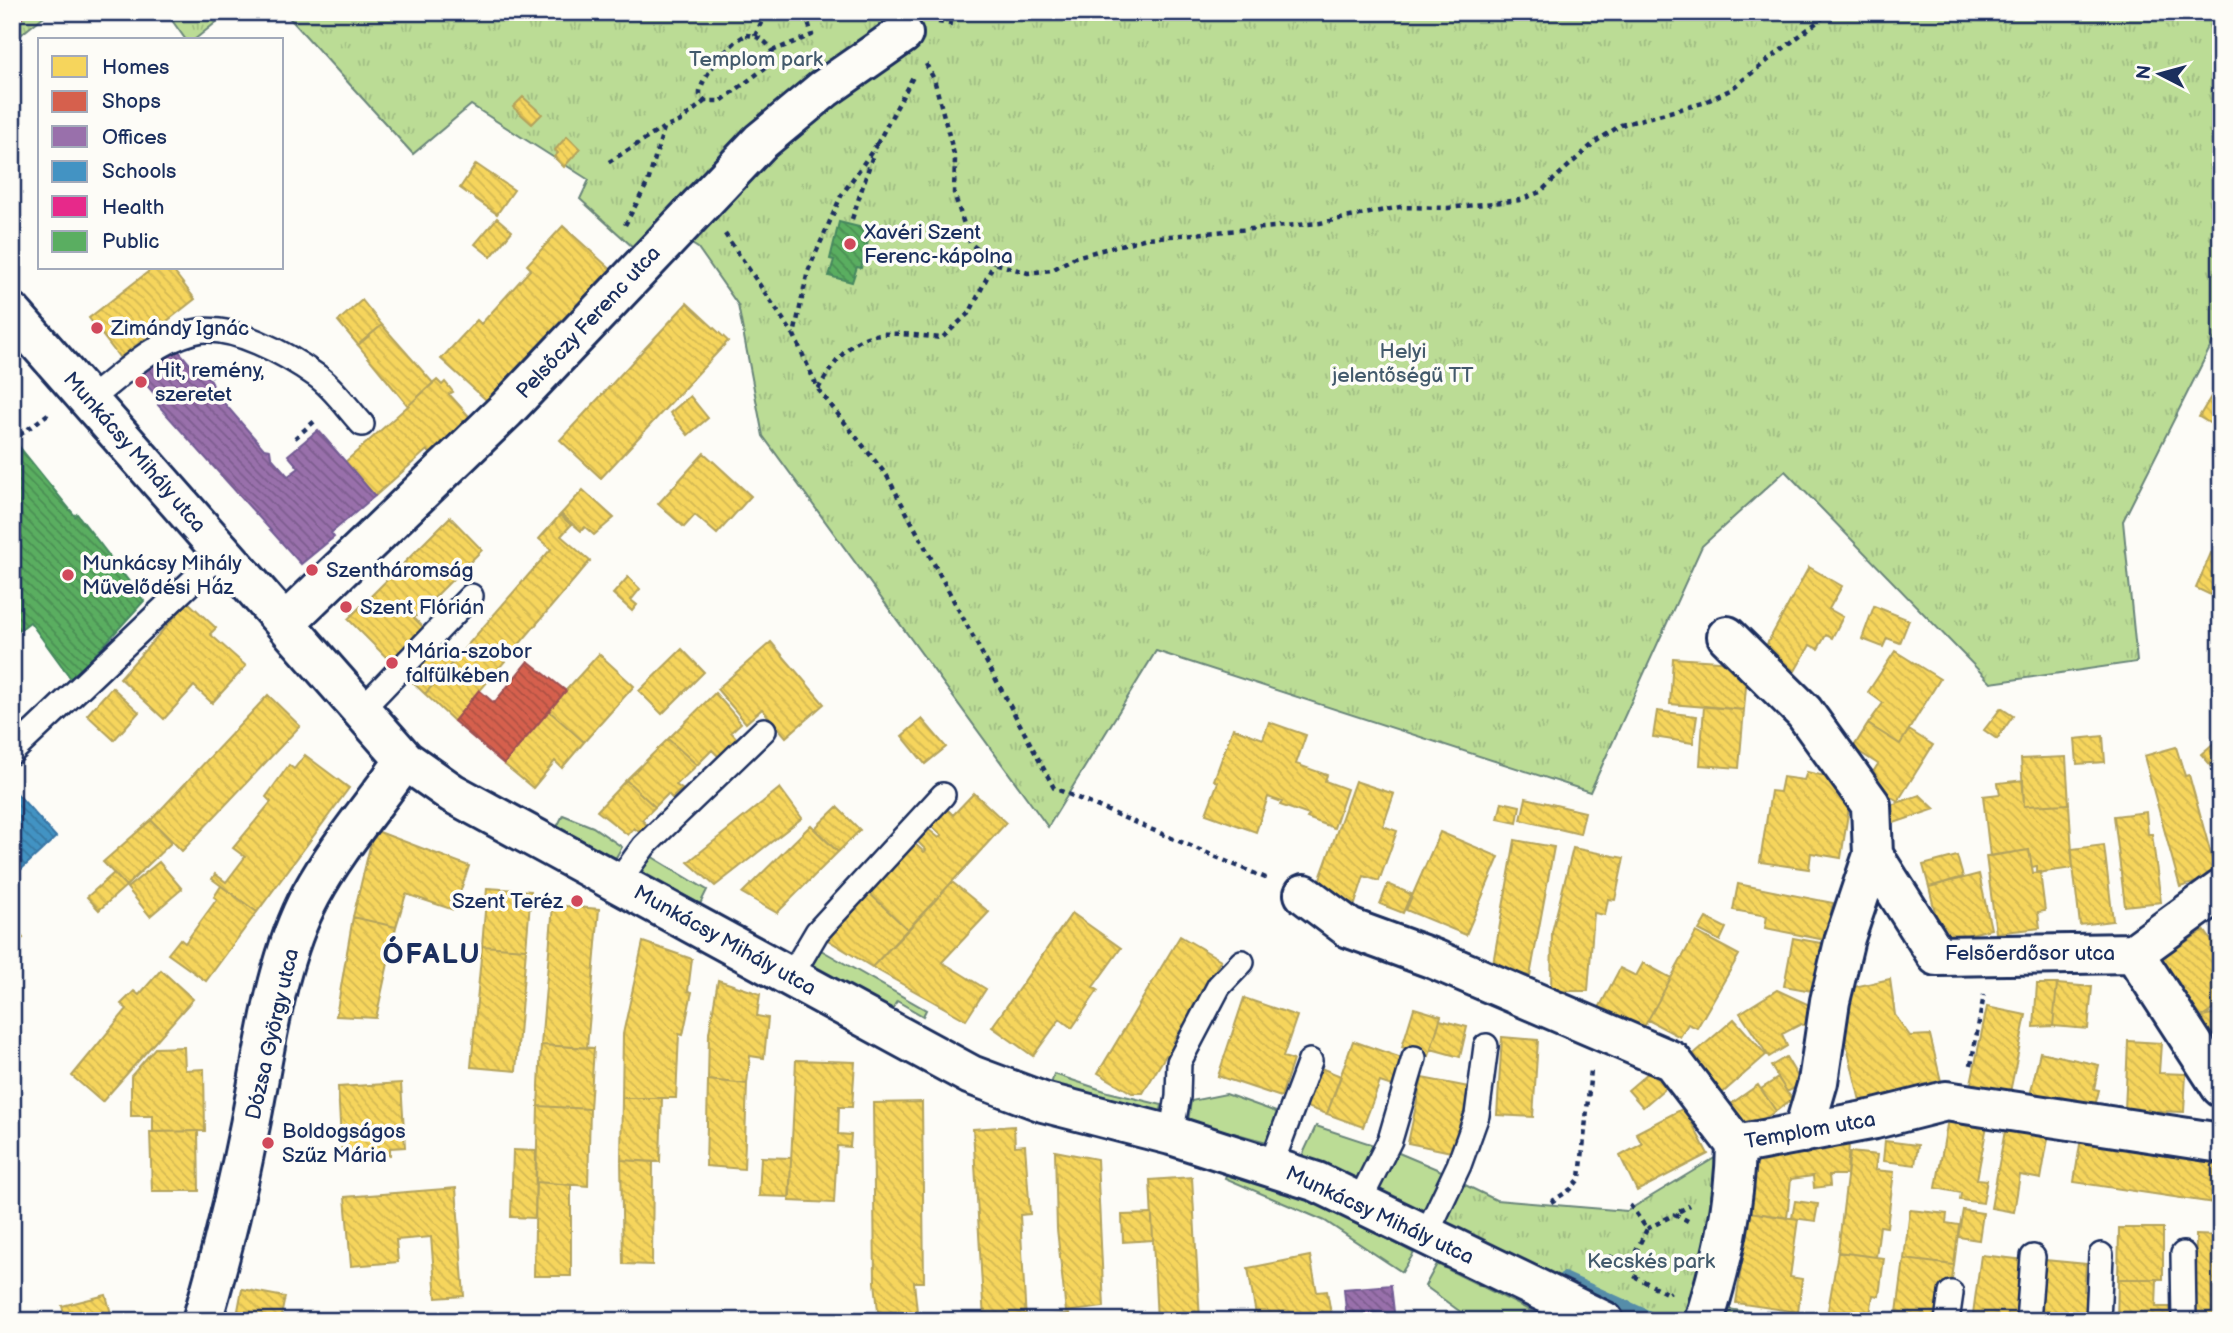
<svg xmlns="http://www.w3.org/2000/svg" width="2233" height="1333" font-family="'Balsamiq Sans',sans-serif">
<defs>
<pattern id="park-tufts" width="24" height="20" patternUnits="userSpaceOnUse" patternTransform="scale(1.75)"><rect width="24" height="20" fill="#bbdc95"/><path d="M3 7l-1-3M5 7V3M7 7l1-3M15 17l-1-3M17 17v-4M19 17l1-3" fill="none" stroke="#a0bd83"/></pattern>
<pattern id="homes-back-hatch" width="6" height="6" patternUnits="userSpaceOnUse" patternTransform="scale(1.75)"><rect width="6" height="6" fill="#f6d55c"/><path d="M-1 5l2 2M0 0l6 6M5-1l2 2" fill="none" stroke="#d2b752"/></pattern>
<pattern id="shops-back-hatch" width="6" height="6" patternUnits="userSpaceOnUse" patternTransform="scale(1.75)"><rect width="6" height="6" fill="#d6604d"/><path d="M-1 5l2 2M0 0l6 6M5-1l2 2" fill="none" stroke="#ad5043"/></pattern>
<pattern id="offices-back-hatch" width="6" height="6" patternUnits="userSpaceOnUse" patternTransform="scale(1.75)"><rect width="6" height="6" fill="#9970ab"/><path d="M-1 5l2 2M0 0l6 6M5-1l2 2" fill="none" stroke="#7c5c8e"/></pattern>
<pattern id="schools-back-hatch" width="6" height="6" patternUnits="userSpaceOnUse" patternTransform="scale(1.75)"><rect width="6" height="6" fill="#4393c3"/><path d="M-1 5l2 2M0 0l6 6M5-1l2 2" fill="none" stroke="#3778a2"/></pattern>
<pattern id="health-back-hatch" width="6" height="6" patternUnits="userSpaceOnUse" patternTransform="scale(1.75)"><rect width="6" height="6" fill="#e7298a"/><path d="M-1 5l2 2M0 0l6 6M5-1l2 2" fill="none" stroke="#ba2474"/></pattern>
<pattern id="public-back-hatch" width="6" height="6" patternUnits="userSpaceOnUse" patternTransform="scale(1.75)"><rect width="6" height="6" fill="#5aae61"/><path d="M-1 5l2 2M0 0l6 6M5-1l2 2" fill="none" stroke="#4a8e53"/></pattern>
</defs>
<rect width="100%" height="100%" fill="#fdfcf7"/>
<filter id="ink" filterUnits="userSpaceOnUse"><feTurbulence type="fractalNoise" baseFrequency=".0143" numOctaves="2"/><feDisplacementMap in="SourceGraphic" scale="14" xChannelSelector="R" yChannelSelector="G"/><feConvolveMatrix kernelMatrix="1 2 1 2 8 2 1 2 1" color-interpolation-filters="sRGB"/></filter>
<g filter="url(#ink)">
<path fill="#bbdc95" stroke="#6b867a" stroke-width="2" d="M563 815 593 827 622 847 615 859 557 827Z
M649 855 707 890 700 904 640 871Z
M821 950 926 1010 923 1016 897 1001 891 1011 812 966Z
M1054 1074 1108 1092 1162 1105 1160 1116 1051 1085Z
M1226 1094 1279 1113 1267 1142 1188 1121 1191 1101Z
M1316 1126 1374 1145 1358 1181 1302 1156Z
M1394 1151 1444 1172 1423 1214 1374 1190Z
M1228 1170C1294 1191 1353 1221 1414 1253L1402 1272 1325 1221 1225 1178Z
M1437 1264 1551 1321H1473L1425 1286Z
M1722 1308 1780 1317 1779 1321H1720Z"/>
<path fill="url(#park-tufts)" stroke="#6b867a" stroke-width="2" d="M12 12H49L12 42Z
M166 12H229L194 40H186Z
M284 12H2221V326L2123 521 2137 662 1991 683 1785 471 1702 546 1590 792 1156 651 1048 827 763 436 738 305 698 248 658 223 634 248 580 199 589 180 471 105 413 154Z
M1736 1145 1694 1313 1683 1321H1642L1445 1224 1459 1182 1496 1200 1627 1211Z"/>
<path fill="url(#homes-back-hatch)" stroke="#b4a35d" stroke-width="2" d="M523 97 542 114 532 124 513 107Z
M567 136 580 149 564 167 554 157 558 153 555 150Z
M476 164 514 190 497 214 460 188Z
M497 218 512 231 491 257 475 244Z
M563 226 616 274 494 407 441 359 477 320 481 324 531 269 527 265Z
M153 268H171L195 299 120 358 89 318Z
M362 300 382 325 358 345 338 321Z
M687 303 728 341 601 478 560 440Z
M382 325 433 383 408 406 358 345Z
M437 380 442 385 445 382 453 392 449 394 476 424 436 459 427 450 375 496 345 462Z
M2218 385 2221 387 2218 428 2199 417Z
M690 396 708 418 688 435 670 413Z
M704 453 751 496 717 534 695 515 684 527 658 504Z
M583 490 614 518 594 535 585 527 581 531 561 514Z
M560 515 571 525 561 536 590 561 454 721 425 694 551 549 539 539Z
M450 517 482 550 414 618 430 634 396 667 348 619Z
M2211 553 2221 557V600L2196 588Z
M1809 567 1842 586 1829 609 1843 617 1832 638 1826 635 1818 649 1810 645 1795 671 1762 653Z
M628 577 640 589 631 600 637 605 632 611 613 594Z
M188 602 216 628 210 634 246 666 212 703 194 686 164 719 120 678Z
M1874 606 1909 620 1900 643 1887 638 1883 647 1862 639Z
M771 642 824 704 786 737 762 709 746 723 717 689Z
M439 644 456 659 425 694 406 676Z
M682 649 704 672 662 714 639 691Z
M1895 651 1940 679 1900 744 1868 724 1883 703 1868 692Z
M599 654 634 686 584 742 548 710Z
M1673 658 1748 663 1744 710 1670 704Z
M112 687 139 712 114 740 87 715Z
M715 693 741 723 731 732 739 741 720 758 712 750 697 765 668 739Z
M268 695 300 726 182 851 151 820Z
M1704 706 1744 710 1739 768 1700 765Z
M2001 708 2013 716 1997 739 1984 730Z
M548 710 584 742 562 768 555 761 533 788 504 764Z
M1657 711 1697 716 1693 743 1653 737Z
M922 719 946 747 925 764 902 736Z
M1269 722 1306 735 1296 764 1327 775 1325 781 1347 789 1334 828 1307 818 1309 815 1280 805 1282 802 1268 797 1256 832 1206 814 1218 782 1214 780 1233 728 1263 739Z
M1868 724 1900 744 1909 730 1933 745 1898 801 1867 782 1878 764 1853 748Z
M2103 736 2105 762 2077 764 2075 739Z
M2221 737V777L2201 754Z
M668 739 697 765 676 785 682 789 672 798 668 794 655 807 626 780Z
M2176 747 2185 776 2189 775 2217 876 2180 887 2144 756Z
M305 755 349 788 257 912 212 879 215 874 226 882 245 857 233 848 271 802 266 797 289 765 294 769Z
M2066 757 2069 804 2024 806 2021 759Z
M1807 772 1839 779 1849 807 1841 858 1811 853 1809 869 1760 862 1771 791 1780 792 1783 777 1804 780Z
M626 780 655 807 642 820 647 825 639 832 634 828 628 835 597 811Z
M2023 780 2024 806 2069 804 2073 868 2037 873V866L2032 867 2029 850 1990 856 1983 796 2000 794 1998 783Z
M1355 781 1394 794 1383 826 1397 831 1379 881 1364 876 1355 904 1316 890Z
M780 788 802 818 715 886 688 862Z
M974 793 1006 823 908 930 867 891 908 845 911 847 915 844 924 852 926 850 917 841 928 829 939 838 942 835 931 825 947 809 953 815Z
M1920 795 1935 809 1891 824 1885 807Z
M1526 798 1585 812 1580 834 1521 820Z
M1502 802 1520 806 1517 823 1498 819Z
M837 807 860 830 838 852 814 829Z
M2146 812 2148 834H2152L2161 902 2125 906 2114 816Z
M151 820 172 842 126 886 103 862Z
M811 825 838 852 777 913 742 893Z
M374 830 469 866 454 910 406 894 396 927 353 917Z
M1440 832 1499 857 1466 935 1406 910Z
M1515 840 1554 847 1530 976 1492 969Z
M2104 845 2113 921 2080 925 2071 849Z
M1573 848 1624 858 1615 900 1608 899 1605 915 1594 913 1588 991H1551L1552 932Z
M2029 850 2033 873 2040 872 2045 911 2038 912 2040 928 1996 933 1986 856Z
M1957 856 1963 877 1929 887 1923 865Z
M159 862 182 889 150 916 127 888Z
M114 873 126 886 99 910 87 897Z
M1979 874 1991 929 1942 941 1929 887Z
M952 882 989 912 942 962 986 989 966 1020 872 967Z
M1388 884 1411 894 1403 913 1380 904Z
M1738 884 1833 903 1825 940 1765 928 1767 916 1733 910Z
M221 886 257 912 206 981 168 954 180 939 185 943 217 899 214 897Z
M487 888 531 891 526 949 482 946Z
M867 891 908 930 872 967 823 937Z
M553 905 599 909 587 1048 541 1045Z
M1072 913 1121 948 1093 987 1098 990 1072 1028 1060 1019 1033 1056 992 1027Z
M353 917 396 927 376 1018 336 1016Z
M1706 918 1726 928 1720 941 1699 930Z
M12 923 23 938 12 947Z
M2204 930 2221 954V1004L2195 1022 2155 963Z
M1696 932 1739 955 1697 1028 1688 1024 1680 1037 1648 1020Z
M1180 936 1221 960 1190 1012 1195 1015 1187 1029 1183 1026 1173 1042 1177 1044 1169 1058 1166 1055 1143 1093H1132L1098 1073Z
M1793 938 1827 944 1818 992 1784 986Z
M643 942 692 959 688 991 692 992 683 1035 679 1034 676 1098H622L623 1034Z
M482 946 526 949 516 1071 471 1067Z
M1643 963 1671 978 1642 1031 1599 1008 1620 968 1636 976Z
M161 970 193 999 102 1102 72 1076 127 1009 121 1004 134 991 139 995Z
M1890 979 1895 1015 1910 1036 1930 1035 1941 1081 1933 1083 1934 1087 1861 1105 1840 1018 1841 990Z
M718 980 760 994 757 1016 768 1018 764 1058 750 1056 747 1084 708 1080 709 1033Z
M2037 984H2057L2053 1026 2034 1027Z
M2057 984 2092 987 2088 1029 2053 1026Z
M1777 990 1816 1008 1814 1029 1801 1024 1782 1034 1787 1046 1769 1057 1740 1013Z
M1244 998 1297 1016 1283 1057 1293 1060 1281 1097 1218 1076Z
M1987 1007 2026 1015 2009 1097 1970 1088Z
M1414 1008 1441 1016 1429 1056 1402 1047Z
M2221 1012V1049L2211 1051 2203 1016Z
M1734 1019 1766 1055 1720 1095 1689 1058Z
M1440 1020 1467 1027 1460 1057 1431 1049Z
M1502 1037 1538 1040 1533 1117 1497 1115Z
M1353 1041 1402 1058 1392 1086 1380 1082 1363 1127 1327 1114Z
M2128 1041 2161 1043 2159 1073 2186 1074 2184 1112 2157 1111V1118L2147 1123V1111L2125 1110Z
M541 1045 594 1048 590 1109 538 1106Z
M184 1047 185 1070 204 1069 205 1131 153 1132V1116H131V1076L155 1048Z
M2040 1052 2099 1065 2094 1089 2099 1090 2093 1114 2029 1100Z
M1786 1057 1802 1084 1787 1092 1771 1066Z
M796 1060 855 1062 852 1107H839L838 1134 851 1135 850 1147 837 1146 834 1203 789 1201Z
M1318 1067 1341 1076 1327 1114 1304 1106Z
M1654 1068 1669 1085 1643 1107 1628 1090Z
M1422 1078 1469 1087 1456 1153 1408 1143Z
M1778 1078 1792 1099 1776 1111 1761 1089Z
M708 1080 747 1084 744 1169 706 1166Z
M401 1083 405 1147 390 1148V1155L342 1158 338 1087Z
M1758 1085 1776 1111 1745 1131 1728 1106Z
M622 1098H662L660 1162 621 1160Z
M922 1102 924 1282H914L918 1321H879L875 1282 873 1103Z
M538 1106 590 1109 588 1186 536 1182Z
M1684 1108 1708 1154 1637 1191 1620 1156 1642 1144 1636 1133Z
M1949 1113 1988 1120 1977 1179 1987 1180 1983 1203 1960 1200 1961 1193 1936 1188Z
M2006 1125 2049 1133 2041 1179 2020 1175 2014 1212 1991 1208Z
M1014 1126 1015 1146 1025 1145 1030 1214 1020 1215 1026 1321H984L973 1129Z
M198 1131 199 1191H152L150 1132Z
M2081 1138 2221 1159V1204L2074 1182Z
M1885 1141 1918 1145 1915 1165 1883 1161Z
M1849 1143 1847 1175H1829L1830 1186 1814 1188 1813 1176 1791 1179 1787 1218 1749 1212 1759 1152 1792 1155V1148Z
M513 1150 536 1151 535 1218 511 1217Z
M1055 1151 1097 1159 1104 1307 1066 1312 1057 1229Z
M1850 1152 1877 1155 1875 1170 1894 1172 1887 1227 1880 1226 1876 1257 1838 1252Z
M761 1157 791 1158 790 1197 759 1196Z
M621 1160 653 1162 652 1265 623 1264Z
M1192 1177 1200 1321H1157L1150 1180Z
M536 1182 571 1185V1276H534Z
M456 1188 464 1296 436 1298 431 1237 396 1240 398 1262 351 1266 345 1197Z
M1795 1201 1818 1204 1815 1221 1792 1218Z
M1910 1210 1947 1214 1946 1223 1959 1225 1954 1265 1904 1259Z
M1963 1210 1983 1213 1979 1240 1958 1237Z
M1749 1212 1798 1219 1790 1277 1802 1279 1798 1312 1736 1303Z
M1152 1214 1153 1240 1123 1242 1122 1215Z
M2119 1228H2163V1279H2118Z
M2196 1235 2221 1236V1321H2195Z
M1838 1252 1884 1258 1879 1296 1873 1295 1869 1321 1827 1316Z
M1981 1255 2025 1260 2016 1321H1972Z
M1310 1256 1317 1292 1327 1291 1332 1319 1257 1321 1248 1268Z
M1904 1259 1954 1265 1951 1286 1943 1285 1938 1321 1896 1320Z
M2045 1260 2086 1264 2084 1291H2090L2088 1317H2082V1321H2040Z
M2118 1279H2157L2156 1307H2177L2176 1321H2117Z
M242 1289 285 1297 280 1321H236Z
M106 1295 113 1321H66L62 1306Z
M1069 1314 1070 1321H1048L1047 1316Z
M1085 1317V1320L1096 1321H1070V1318Z"/>
<path fill="url(#shops-back-hatch)" stroke="#9e5152" stroke-width="2" d="M528 661 566 691 504 764 454 721 479 690 494 703Z"/>
<path fill="url(#offices-back-hatch)" stroke="#735c94" stroke-width="2" d="M177 349 199 375 201 372 211 380 213 386 211 388 264 449 270 450 271 457 288 476 299 468 288 455 318 430 375 496 331 533 334 537 301 564 158 405 161 402 139 376 168 352 171 355Z
M1391 1285 1395 1321H1347L1344 1289Z"/>
<path fill="url(#schools-back-hatch)" stroke="#3775a5" stroke-width="2" d="M12 788 56 837 12 878Z"/>
<path fill="url(#health-back-hatch)" stroke="#aa2b7d" stroke-width="2" d="M12 12H29L12 26Z"/>
<path fill="url(#public-back-hatch)" stroke="#478860" stroke-width="2" d="M839 222 871 230 861 268 857 267 852 282 829 276 834 260 830 259Z
M17 444 75 516 77 514 144 601 72 680 30 622 12 636V448Z"/>
<g fill="none" stroke-linecap="round" stroke-linejoin="round">
<path stroke="#568da9" stroke-width="12" d="M1564 1278 1658 1321"/>
<g stroke="#1b2f5e" stroke-width="28">
<path id="lane" d="M89 400C121 375 153 343 193 332 230 322 288 355 317 376 334 388 348 409 362 424
M360 711 471 596
M12 752 222 553
M618 882 644 846 764 730
M791 976 817 932 943 795
M1171 1135 1178 1097 1179 1062 1219 986 1242 962
M1271 1165 1310 1061
M1359 1202 1390 1140 1414 1058
M1426 1235 1459 1165 1477 1115 1486 1046
M2183 1254 2184 1321
M1947 1321 1951 1293
M2028 1321 2033 1257
M2098 1321 2101 1255"/>
</g>
<g stroke="#1b2f5e" stroke-width="44">
<path id="street" d="M12 313 405 760 452 793 971 1075 1043 1102 1171 1135 1317 1182 1604 1321
M285 623 506 410 760 142 824 89 903 34
M1727 636 1804 712 1871 805 1873 855 1937 956 2134 953 2221 890
M1304 894 1349 928 1434 959 1672 1061 1736 1145
M2134 953 2221 1087
M1803 1133 1818 1082 1830 1001 1845 938 1873 855
M1736 1145 1875 1119 1946 1101 2221 1143
M202 1321C221 1256 237 1191 250 1125 265 1051 275 962 311 895 337 847 374 805 405 760
M1704 1321C1722 1263 1735 1206 1736 1145"/>
</g>
<path stroke="#1b2f5e" stroke-width="4.5" stroke-dasharray="5 5" stroke-linecap="butt" d="M938 22 952 24
M746 35C758 36 766 40 772 51L769 65 721 101H705L700 95C698 79 732 41 746 35Z
M755 36 766 12
M772 51 812 35 805 12
M926 64 934 79 955 158 954 193 970 243 994 263 1028 273 1052 270 1075 257 1147 238 1320 223 1400 207 1448 208 1520 200 1540 192 1595 142 1621 125 1703 103 1730 90 1830 12
M877 144 841 196 808 271 794 335 818 389 887 476 1054 788 1268 879
M877 144 914 75
M609 162 663 128
M852 219 874 152
M625 225 648 182 664 128 679 122 705 101
M725 234 793 334
M210 376 220 364
M818 389C857 324 873 331 942 338L970 312 994 263
M295 438 316 420
M12 441 48 414
M1971 1065 1984 995
M1551 1202 1571 1189 1580 1178 1591 1070
M1630 1205 1647 1229 1633 1257 1634 1276 1668 1294 1671 1292
M1688 1221 1675 1214 1690 1205
M1647 1229 1675 1214
M1609 1256 1633 1268"/>
<use href="#lane" stroke="#fdfcf7" stroke-width="23"/>
<use href="#street" stroke="#fdfcf7" stroke-width="38"/>
</g>
</g>
<g fill="#d1495b" stroke="#fdfcf7" stroke-width="2.5">
<circle cx="850" cy="244" r="7"/>
<circle cx="97" cy="328" r="7"/>
<circle cx="141" cy="382" r="7"/>
<circle cx="312" cy="570" r="7"/>
<circle cx="68" cy="575" r="7"/>
<circle cx="346" cy="607" r="7"/>
<circle cx="392" cy="663" r="7"/>
<circle cx="577" cy="901" r="7"/>
<circle cx="268" cy="1143" r="7"/>
</g>
<g text-anchor="middle" stroke-width="7" stroke-linejoin="round" paint-order="stroke">
<g font-size="21" fill="#435a6c" stroke="#fdfcf7">
<text x="756" y="66">Templom park</text>
<text x="1403" y="358">Helyi<tspan x="1403" dy="24">jelentőségű TT</tspan></text>
<text x="1651" y="1268">Kecskés park</text>
</g>
<g font-size="21" fill="#1b2f5e" stroke="#fdfcf7" text-anchor="start">
<text x="864" y="239">Xavéri Szent<tspan x="864" dy="24">Ferenc-kápolna</tspan></text>
<text x="111" y="335">Zimándy Ignác</text>
<text x="155" y="377">Hit, remény,<tspan x="155" dy="24">szeretet</tspan></text>
<text x="82" y="570">Munkácsy Mihály<tspan x="82" dy="24">Művelődési Ház</tspan></text>
<text x="326" y="577">Szentháromság</text>
<text x="360" y="614">Szent Flórián</text>
<text x="406" y="658">Mária-szobor<tspan x="406" dy="24">falfülkében</tspan></text>
<text x="563" y="908" text-anchor="end">Szent Teréz</text>
<text x="282" y="1138">Boldogságos<tspan x="282" dy="24">Szűz Mária</tspan></text>
</g>
<g font-size="21" fill="#1b2f5e" stroke="#fdfcf7">
<text transform="translate(588 322) rotate(-47)" y="7">Pelsőczy Ferenc utca</text>
<text transform="translate(135 452) rotate(49)" y="7">Munkácsy Mihály utca</text>
<text transform="translate(725 940) rotate(29)" y="7">Munkácsy Mihály utca</text>
<text x="2030" y="960">Felsőerdősor utca</text>
<text transform="translate(272 1034) rotate(-77)" y="7">Dózsa György utca</text>
<text transform="translate(1810 1130) rotate(-10)" y="7">Templom utca</text>
<text transform="translate(1380 1215) rotate(25)" y="7">Munkácsy Mihály utca</text>
</g>
<g font-size="28" font-weight="bold" letter-spacing="2" fill="#1b2f5e" stroke="#fdfcf7">
<text x="432" y="963">ÓFALU</text>
</g>
</g>
<rect width="2233" height="1333" fill="none" stroke="#fdfcf7" stroke-width="42"/>
<rect x="21" y="21" width="2191" height="1291" fill="none" stroke="#1b2f5e" stroke-width="2.5" filter="url(#ink)"/>
<rect x="38" y="38" width="245" height="231" fill="#fdfcf7" stroke="#a3aaba" stroke-width="2"/>
<rect x="52" y="56" width="35" height="21" fill="#f6d55c" stroke="#a3aaba" stroke-width="2"/>
<text x="102" y="74" font-size="21" fill="#1b2f5e">Homes</text>
<rect x="52" y="91" width="35" height="21" fill="#d6604d" stroke="#a3aaba" stroke-width="2"/>
<text x="102" y="108" font-size="21" fill="#1b2f5e">Shops</text>
<rect x="52" y="126" width="35" height="21" fill="#9970ab" stroke="#a3aaba" stroke-width="2"/>
<text x="102" y="144" font-size="21" fill="#1b2f5e">Offices</text>
<rect x="52" y="161" width="35" height="21" fill="#4393c3" stroke="#a3aaba" stroke-width="2"/>
<text x="102" y="178" font-size="21" fill="#1b2f5e">Schools</text>
<rect x="52" y="196" width="35" height="21" fill="#e7298a" stroke="#a3aaba" stroke-width="2"/>
<text x="102" y="214" font-size="21" fill="#1b2f5e">Health</text>
<rect x="52" y="231" width="35" height="21" fill="#5aae61" stroke="#a3aaba" stroke-width="2"/>
<text x="102" y="248" font-size="21" fill="#1b2f5e">Public</text>
<g transform="translate(2160 74) rotate(276)" stroke="#fdfcf7" stroke-width="5" paint-order="stroke">
<path d="M0-5L12 26L0 18L-12 26Z" fill="#1b2f5e"/>
<text y="-10" font-size="19" font-weight="bold" text-anchor="middle" fill="#1b2f5e">N</text>
</g>
</svg>
